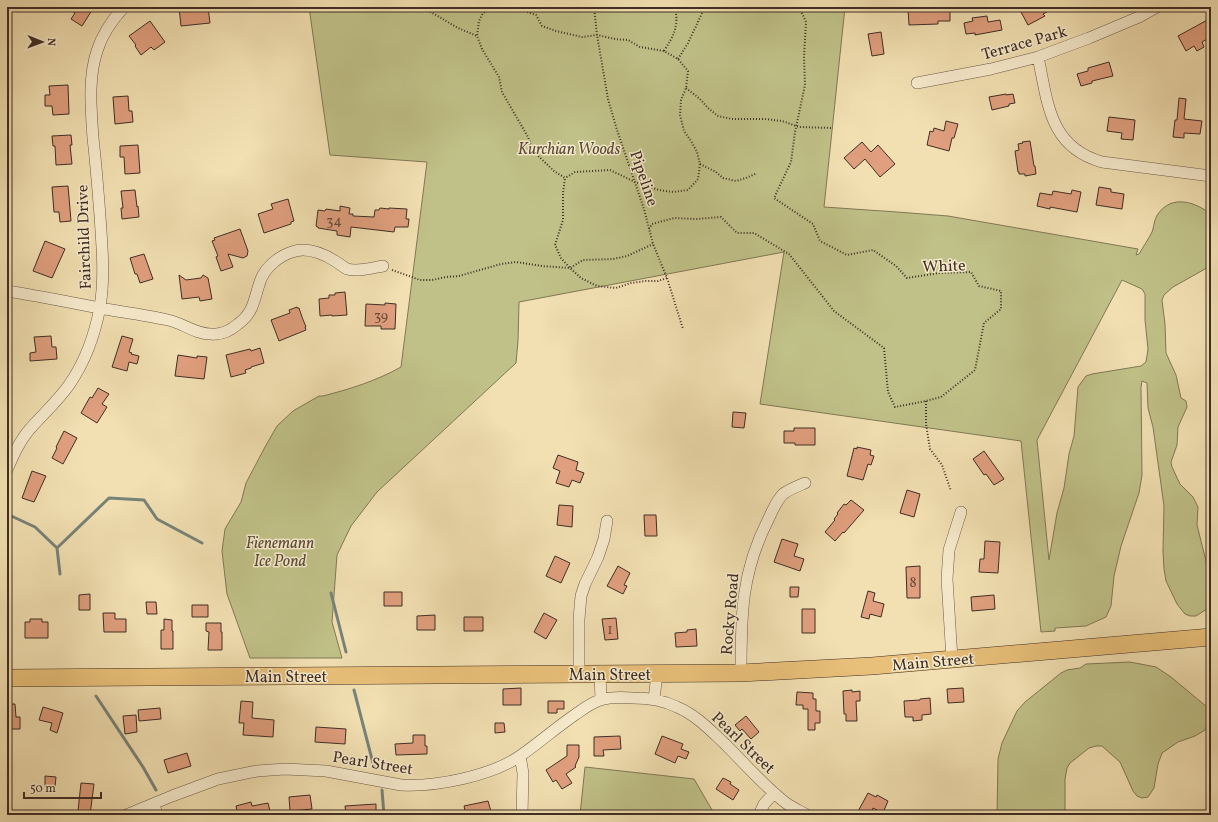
<svg xmlns="http://www.w3.org/2000/svg" width="1218" height="822" font-family="Vollkorn,serif">
<rect width="100%" height="100%" fill="#f2e0b2"/>
<filter id="stains"><feTurbulence type="fractalNoise" baseFrequency=".005" numOctaves="4"/><feColorMatrix values="0 0 0 0 .2 0 0 0 0 .09 0 0 0 0 .02 0 0 0 .5 -.17"/></filter>
<radialGradient id="worn" r=".72"><stop offset=".6" stop-color="#630" stop-opacity="0"/><stop offset="1" stop-color="#630" stop-opacity=".3"/></radialGradient>
<path fill="#c0c188" stroke="#807856" fill-rule="evenodd" d="M309 7H845L824 207 897 212 948 216 1138 249 1136 255 1139 254C1143 247 1148 240 1152 232 1154 227 1154 219 1158 214 1172 194 1195 202 1211 214V263L1205 269 1173 287 1164 295 1162 300 1165 324 1166 353 1176 375 1181 398 1186 401 1187 407 1178 427 1177 445 1171 462 1172 467 1180 484 1193 497 1198 507 1197 525 1206 561 1211 592V605L1210 607 1196 616H1190L1185 614 1177 604 1166 581 1164 569 1163 551 1164 506 1153 427 1148 408 1147 383 1142 381 1141 387 1142 475 1139 493 1121 546 1114 576 1111 606 1106 617 1086 626 1055 628V631L1041 632 1021 441 760 404 784 252 519 302 518 341 516 363 377 492 351 526 337 555 332 622 342 658H250L227 594 222 551 225 529 241 502 246 483 265 447 277 426 293 411 319 396H323C350 389 376 381 401 367L427 162 330 155ZM1122 280 1142 289 1145 294V320L1148 349 1146 362 1141 366 1092 374 1086 376 1078 387 1074 436 1069 454 1064 488 1057 513 1049 560 1037 440Z
M1130 662 1156 667 1171 677 1207 707 1211 711V723L1205 730 1195 736 1178 742 1162 753 1158 764 1154 788 1148 797 1142 798 1137 796 1133 791 1120 762 1102 746H1096L1089 748 1070 763 1067 768 1065 779V815H997L998 759 1002 743 1017 711 1025 702 1061 673 1067 670 1080 668 1086 664Z
M585 767 694 779 712 810 728 815H580Z"/>
<g fill="none" stroke-linecap="round" stroke-linejoin="round">
<path stroke="#77837a" stroke-width="3" d="M7 514 35 527 57 548 60 574
M57 548 109 498 144 500 157 519 202 543
M331 593 346 652
M354 690 374 767
M96 696 143 767 156 790
M382 790 384 815"/>
</g>
<path fill="#e09f7e" stroke="#3f2e25" d="M65 7H94L82 26 71 19 75 13Z
M179 7H208L210 23 181 26Z
M950 7V21H938V24L909 25 908 9Z
M1031 7H1056L1043 14 1045 16 1028 25 1021 12Z
M987 16 988 22 1000 20 1002 30 975 35V33L966 34 964 23 973 21 972 18Z
M1211 18V43L1209 38 1202 42 1204 47 1197 51 1194 46 1186 51 1178 36Z
M150 21 165 42 154 50 151 47 141 55 135 46 136 45 129 36Z
M881 32 884 54 872 56 868 34Z
M1109 62 1113 76 1092 81V83L1081 86 1077 74 1088 71V68Z
M68 85 69 114 53 115 52 106H45V95H50L49 86Z
M1006 94V95L1013 94 1015 103 1009 104V106L992 110 989 97Z
M128 96 129 111H132L133 122 115 124 113 97Z
M1179 98 1186 99 1184 119 1202 121 1200 134 1184 133V138L1173 137 1175 120H1177Z
M1109 117 1135 120 1133 140 1121 139 1122 133 1107 131Z
M946 121 958 124 954 138H952L949 151 927 145 930 131 933 132 934 128 944 131Z
M71 135 72 145H70L72 164 56 165 55 146H53L52 136Z
M1030 141 1034 166H1035L1036 174 1025 176V174H1019V172H1018L1015 151 1019 150 1018 144 1023 143 1022 142Z
M862 142 871 152 878 145 895 164 880 177 865 159 854 169 844 158Z
M138 145 140 173 125 174 124 157H120V146Z
M68 186 71 221 60 222 59 212H54L52 187Z
M1099 187 1111 189V192L1124 194 1122 209 1096 205Z
M135 190 137 207 138 206 139 217 122 219 121 208H123L121 191Z
M1072 190 1081 192 1077 212 1050 207V209L1037 206 1040 193 1052 195 1053 191 1071 194Z
M288 199 294 221 291 222V224L264 233 258 214 273 209 271 204Z
M340 206 350 208 349 214H353V216L374 217 375 210H379L380 208 389 209V208L407 209 406 219H409L408 227H395L394 232 351 227 350 237 337 235V231L318 228V227L316 226 318 210 325 211 326 209 340 211Z
M240 229 248 251 247 256 243 258 228 254 233 267 221 271 216 257 218 256 212 241 215 240 214 238Z
M45 241 65 249 52 278 33 271Z
M144 254 153 279 140 283 137 274H135L130 258Z
M179 275 186 280 201 278 203 275 208 278 212 299 200 301 199 297 182 299Z
M345 292 347 315 332 316V315L320 316 319 299 329 298V295H335V293Z
M385 303 396 304 395 329H381V326H365L366 304 385 305Z
M297 307V308H299L302 317 306 327H305L306 330 279 341 271 320 290 313 289 310Z
M51 336 52 347H56L57 359 30 361V353L36 352 34 337Z
M122 336 133 339 129 352 132 353 131 354 139 356 137 364 129 362 127 371 112 367Z
M260 348 264 363 251 367V368L245 370 246 373 231 377 226 355 250 349 251 351Z
M178 355 197 358V356L207 357 204 379 175 376Z
M98 388 109 394 102 404 107 407 97 423 81 413 90 397 92 398Z
M733 412 746 413 744 428 732 427Z
M794 428H815V445H795V443H784V431H794Z
M64 431 77 438 63 464 52 458 57 448 56 447Z
M857 447 871 450 870 455 874 456 871 465 868 464 863 480 847 476 854 448 857 449Z
M984 451 1004 479 994 485 986 474 984 475 973 459Z
M558 455 578 462 576 470 584 473 580 483 572 480 569 487 556 483 560 471 553 468Z
M32 471 46 476 34 502 22 498Z
M907 490 920 494 914 517 900 513Z
M851 500 864 510 844 533 843 532 835 541 825 532 835 520 834 519 838 514 837 513 844 504 846 505Z
M559 505 573 506 572 527 557 525Z
M644 515H656L657 536H645Z
M782 539 798 544 794 556 804 559 800 571 774 562Z
M985 541 1000 542 998 573 979 572 980 559H984Z
M555 556 570 563 561 583 546 576Z
M618 566 630 573 624 585 627 586 623 594 607 586Z
M920 566V598H907L906 567Z
M790 587H799L798 597H790Z
M868 591 875 593 873 601 884 604 881 617 870 614 869 619 861 617Z
M384 592H402V606H384Z
M90 594V610H79V595Z
M994 595 995 609 972 611 971 597Z
M146 602H156L157 614H147Z
M192 605H208V617H192Z
M802 609H815V633H802Z
M103 613H115V619H126V632H104Z
M544 613 557 620 546 639 534 632Z
M435 615V630H417V616Z
M464 617H483V631H464Z
M616 618 618 639 605 640 602 619Z
M30 619H42V622H48V638H25V622H30Z
M164 619 172 620V631H173V649H161V630H164Z
M206 623H221V632H222V650H208L209 632 206 631Z
M696 629 697 646 676 647 675 633 687 632V630Z
M521 688V705H503V689Z
M963 688 964 702 948 703 947 689Z
M852 690V692L860 691V701H856L857 721H846V714H844L843 691Z
M797 692 813 693V699H816V711H820V723H815V730H808V709H803V705H796Z
M930 698 931 714 922 715V720L913 721V717H905L904 701 920 700V699Z
M241 701 253 702 252 718 274 720 273 737 243 735 244 723H239Z
M548 701H564V709H557V713H548Z
M7 704H15L16 717H20V729H7Z
M43 707 63 713 57 733 50 730 52 723 39 720Z
M160 708 161 719 139 721 138 710Z
M136 715 137 732 125 734 123 716Z
M746 716 759 732 751 739 742 729 740 731 735 725Z
M495 723H504L505 732 495 733Z
M316 727 346 729 345 744 315 742Z
M413 735H425V746H427V754L396 755 395 744 413 743Z
M620 736 621 749 603 750 604 756H594V737Z
M662 736 683 744 681 749 689 752 686 759 678 756 675 763 655 754Z
M567 745H579V757L575 766 576 767 566 774 572 783 562 789 556 780 553 782 546 770 567 756Z
M187 753 191 766 168 773 164 760Z
M45 776 56 777 55 787H45Z
M723 778 731 782 730 784 739 790 733 800 716 789Z
M81 783 94 784 90 815H82V811H78Z
M868 793 876 797 877 795 888 801 883 813 873 808 870 815H856Z
M310 795 312 809 290 811 289 797Z
M488 801 492 815H466L464 806Z
M251 802 252 806 268 803 270 811 254 815 253 813 246 815H238L236 806Z
M376 804V815H346L345 806Z"/>
<g fill="none" stroke-linecap="round" stroke-linejoin="round">
<g stroke="#6c5a48" stroke-width="12">
<path id="street" d="M1038 57C1048 103 1049 147 1102 162L1211 176
M917 83 991 69 1038 57 1089 38 1139 17 1157 7
M7 291C38 296 69 302 99 308 122 312 145 315 168 320 183 323 195 334 211 334 221 335 230 331 238 324 255 312 254 297 261 279 266 267 279 256 292 252 306 247 322 253 335 261 339 263 343 267 347 269 358 272 372 268 383 266
M7 470C13 456 19 442 29 430 42 415 57 402 69 385 85 362 95 334 100 307 105 276 102 247 100 216 98 190 96 164 93 138 91 109 88 78 97 51 102 34 112 20 124 7
M952 659 947 579 949 550 961 512
M741 673C741 616 741 573 768 520 772 512 776 501 783 494 790 489 798 486 805 483
M579 674V619L581 596 585 584 598 557 604 539 607 521
M600 674 601 700
M654 699 657 674
M520 756 523 773 522 815
M154 804 157 815
M126 815 172 796 218 779 257 771 285 769 326 771 401 785C436 787 491 776 520 756 540 742 557 727 576 714 583 709 591 703 600 700 610 697 622 697 633 698 648 698 663 700 677 707 696 715 710 730 725 744 745 764 764 786 786 803 793 808 800 811 807 815
M759 815 764 804 774 793"/>
</g>
<g stroke="#3f2e25" stroke-width="18">
<path id="primary" d="M7 678 741 673 872 666 1211 637"/>
</g>
<path stroke="#3f2e25" stroke-width="2" stroke-dasharray="1 2" stroke-linecap="butt" d="M419 7 429 11 458 28 477 36
M492 7 483 13 479 21 477 36 482 49 499 77 502 92 528 137 533 151 554 171 565 178 563 193V220L555 245 561 258 570 268 581 278 597 286 616 288 631 283 646 281H658L667 278
M513 7 536 15 542 26 556 31 582 37 597 35 615 39 628 40 640 47 664 51 678 59 688 71 686 88 681 100 680 115 684 131 691 141 697 152 700 164 698 179 688 190 673 192 659 190 635 182 610 170 575 172 565 178
M594 7 597 35 608 99 617 130 644 209 653 244 667 278 683 329
M664 51C674 35 679 27 675 7
M678 59 688 43 705 7
M686 88 700 99 708 108 718 116 732 119H765L782 121 799 127 833 128
M700 164 716 172 723 178 736 181 746 178 757 173
M649 229 652 224 674 218 696 219 721 217 737 233H754L789 254 834 311 884 348 888 392 895 407 926 401 941 397 975 370 984 323 1001 309V291L979 286 971 272 939 273 907 278 896 266 873 250 847 255 820 241 813 224 774 198 791 162 795 132 805 85 804 57 806 22 799 7
M392 270 420 280H432L446 277 459 276 501 264 516 262 542 266 570 268 583 260 613 259 627 256 653 244
M926 401V424L930 449 942 465 951 491"/>
<use href="#street" stroke="#f7ebcd" stroke-width="11"/>
<use href="#primary" stroke="#e9c079" stroke-width="17"/>
</g>
<g text-anchor="middle" stroke-width="3" stroke-linejoin="round" paint-order="stroke">
<g font-size="14" fill="#674a3b">
<text x="334" y="225">34</text>
<text x="381" y="320">39</text>
<text x="913" y="587">8</text>
<text x="610" y="634">1</text>
</g>
<g font-size="16" fill="#3f2e25" stroke="#f7ebcd">
<text transform="translate(1024 42) rotate(-16)" y="6">Terrace Park</text>
<text transform="translate(645 178) rotate(71)" y="6">Pipeline</text>
<text transform="translate(83 237) rotate(-92)" y="6">Fairchild Drive</text>
<text transform="translate(944 265) rotate(-2)" y="6">White</text>
<text transform="translate(729 614) rotate(-85)" y="6">Rocky Road</text>
<text transform="translate(933 661) rotate(-5)" y="6">Main Street</text>
<text x="610" y="680">Main Street</text>
<text x="286" y="682">Main Street</text>
<text transform="translate(744 742) rotate(44)" y="6">Pearl Street</text>
<text transform="translate(373 762) rotate(9)" y="6">Pearl Street</text>
</g>
<g font-size="16" font-style="italic" fill="#594b39" stroke="#f7ebcd">
<text x="569" y="154">Kurchian Woods</text>
<text x="280" y="548">Fienemann<tspan x="280" dy="18">Ice Pond</tspan></text>
</g>
</g>
<rect width="1218" height="822" fill="none" stroke="#f2e0b2" stroke-width="24"/>
<rect x="8" y="8" width="1202" height="806" fill="none" stroke="#3f2e25" stroke-width="2"/>
<rect x="12" y="12" width="1194" height="798" fill="none" stroke="#3f2e25"/>
<g transform="translate(42 42) rotate(91)" stroke="#f7ebcd" stroke-width="3" paint-order="stroke">
<path d="M0-3L7 15L0 10L-7 15Z" fill="#3f2e25"/>
<text y="-6" font-size="11" font-weight="bold" text-anchor="middle" fill="#3f2e25">N</text>
</g>
<path d="M24 792v6h77v-6" fill="none" stroke="#3f2e25" stroke-width="2"/>
<text x="30" y="792" font-size="12" fill="#3f2e25" stroke="#f7ebcd" stroke-width="3" paint-order="stroke">50 m</text>
<rect width="100%" height="100%" filter="url(#stains)"/>
<rect width="100%" height="100%" fill="url(#worn)"/>
</svg>
